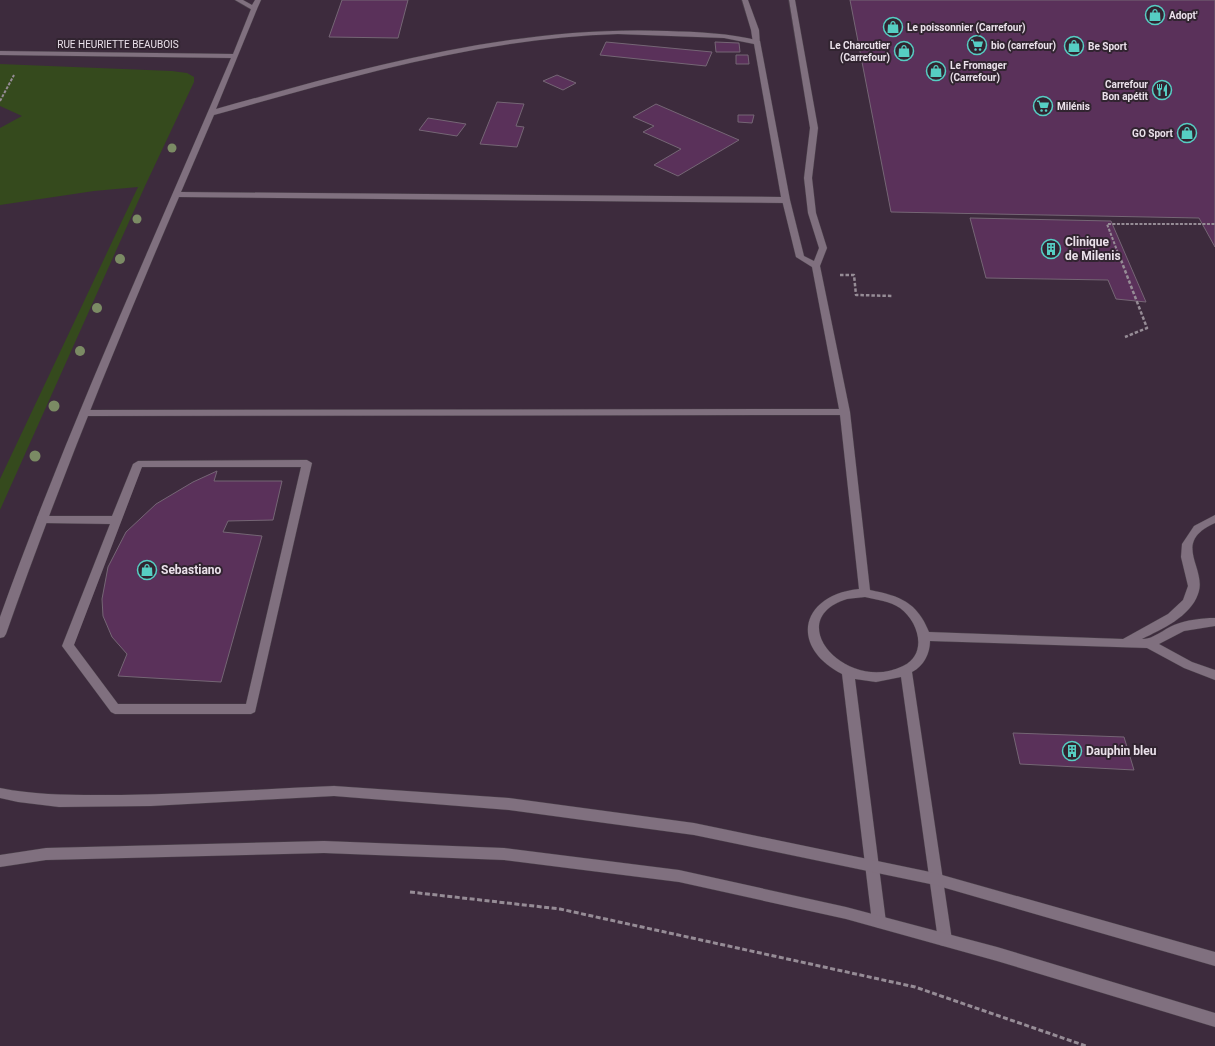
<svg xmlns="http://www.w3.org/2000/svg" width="1215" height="1046" font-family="Roboto,sans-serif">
<rect width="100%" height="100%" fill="#312430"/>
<path fill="#3d2b3d" d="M0 0H1215V1046H0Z"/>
<path fill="#354a1d" d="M0 64 172 71 187 73 194 77V82L145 186 0 510V479L138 187 94 191 0 205V128L22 116 0 106Z"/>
<path fill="#5a315a" stroke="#756675" d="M342 0H408L398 38 329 37Z
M850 0H1215V247L1199 218 891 212Z
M606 42 712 52 706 66 600 55Z
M715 42 739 43 740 52H716Z
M736 55H748L749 64H736Z
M557 75 576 83 563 90 543 81Z
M497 102 524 104 516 126 524 127 517 147 480 144Z
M656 104 739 140 678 176 654 165 681 149 643 132 654 126 633 117Z
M738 115H754L752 123 738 122Z
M428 118 466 124 457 136 419 130Z
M970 218 1111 221 1146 302 1116 299 1108 280 986 278Z
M217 471 214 481H282L273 520 228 521 223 532 262 536 221 682 118 676 127 654 112 637 103 616 102 599 108 567 126 532 156 504 193 482Z
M1013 733 1124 737 1134 770 1020 764Z"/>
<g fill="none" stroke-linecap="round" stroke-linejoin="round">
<g stroke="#4a404a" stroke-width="1">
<path id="service" d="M235 0H243L252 5 255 0H261L257 9 254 11Z
M742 0H748L759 30 760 45 753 43 751 30Z
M789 0H795L818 128 812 178 816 213 827 248 820 266 850 412 870 590C900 596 917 602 929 632L1123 639 1168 614 1183 600 1188 586 1181 557 1182 544 1194 526 1215 515V523C1170 543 1208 568 1198 594 1190 617 1162 629 1142 639 1152 640 1164 629 1174 625 1187 620 1201 618 1215 618V626L1184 631 1159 644 1192 662 1215 670V680L1184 668 1147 648 930 641C930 653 924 666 912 672L952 940 950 945 945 946 940 945 938 940 901 677 876 682 855 679 886 922 884 926 879 928 874 926 872 922 842 674C789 647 800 595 859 589L840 415 84 416 79 413 84 410 839 409 812 267 796 257 782 200 786 197 790 200 804 256 814 261 819 248 808 213 804 178 810 128ZM865 597C877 600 890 601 900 608 919 622 928 654 903 666 847 694 780 620 847 599 852 598 859 598 865 597Z
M307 460 312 463 255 712 251 714H115L111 712 62 646 110 524 42 523 38 522 37 519 38 516H112L133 464 138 461ZM142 467H301L246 704H118L74 645Z"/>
</g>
<g stroke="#4a404a" stroke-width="1">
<path id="minor" d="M254 7 257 9 216 109C363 68 513 25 667 31 698 32 729 33 760 41L790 200 786 203 179 197C117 341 58 486 6 634L4 637 0 638V617C68 427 152 244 231 58L0 55V51L233 54 251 9ZM618 34 724 38 754 44 781 197 181 192 214 115C346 78 480 38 618 34Z"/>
</g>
<g stroke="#4a404a" stroke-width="1">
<path id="secondary" d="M334 786 509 798 694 823 935 873 1215 952V966L935 885 694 835 509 810 334 796 151 806 59 807 18 802 0 798V788C40 796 80 795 121 795 192 794 263 789 334 786Z
M324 841 504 848 679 870 846 907 997 947 1215 1013V1027L997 961 846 919 679 882 504 860 324 853 46 860 0 867V855L46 848Z"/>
</g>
<path stroke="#968c96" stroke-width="2" stroke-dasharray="3 1.5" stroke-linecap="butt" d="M0 101 14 75
M1121 261 1107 224H1215"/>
<path stroke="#968c96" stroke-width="2.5" stroke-dasharray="3.5 2" stroke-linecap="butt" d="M1121 260 1147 328 1125 337
M840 275H854L856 295 893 296"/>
<path stroke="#968c96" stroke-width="3" stroke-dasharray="5 2.5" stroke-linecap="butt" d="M410 892 560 909 915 987 1086 1046"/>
<use href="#service" fill="#80707f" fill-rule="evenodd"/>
<use href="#minor" fill="#80707f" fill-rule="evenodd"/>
<use href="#secondary" fill="#80707f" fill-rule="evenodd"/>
</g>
<g fill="#7b8b64">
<circle cx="172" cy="148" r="4.5"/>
<circle cx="137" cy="219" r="4.5"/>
<circle cx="120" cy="259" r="5"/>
<circle cx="97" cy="308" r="5"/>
<circle cx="80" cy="351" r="5"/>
<circle cx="54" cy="406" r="5.5"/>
<circle cx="35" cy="456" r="5.5"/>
</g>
<defs>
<g id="shop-ring" transform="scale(1)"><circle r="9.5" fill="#312430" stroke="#56cec3" stroke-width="1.5"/><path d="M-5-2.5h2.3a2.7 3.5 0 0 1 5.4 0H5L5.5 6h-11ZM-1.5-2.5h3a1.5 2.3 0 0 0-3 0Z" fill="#56cec3"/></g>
<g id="supermarket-ring" transform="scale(1)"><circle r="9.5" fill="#312430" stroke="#56cec3" stroke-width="1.5"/><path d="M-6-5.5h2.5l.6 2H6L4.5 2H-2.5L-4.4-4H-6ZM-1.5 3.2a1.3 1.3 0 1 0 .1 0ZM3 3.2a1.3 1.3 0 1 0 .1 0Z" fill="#56cec3"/></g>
<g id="restaurant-ring" transform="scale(1)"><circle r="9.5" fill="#312430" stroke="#56cec3" stroke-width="1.5"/><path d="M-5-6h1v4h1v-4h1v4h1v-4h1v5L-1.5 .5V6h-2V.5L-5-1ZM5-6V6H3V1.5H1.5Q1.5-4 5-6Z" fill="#56cec3"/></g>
<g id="building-ring" transform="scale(1)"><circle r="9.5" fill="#312430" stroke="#56cec3" stroke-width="1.5"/><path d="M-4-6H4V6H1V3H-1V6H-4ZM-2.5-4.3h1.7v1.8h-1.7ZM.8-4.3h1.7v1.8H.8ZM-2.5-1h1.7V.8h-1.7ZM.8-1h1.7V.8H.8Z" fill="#56cec3"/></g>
</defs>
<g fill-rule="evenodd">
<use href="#shop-ring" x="1155" y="15"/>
<use href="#shop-ring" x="893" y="27"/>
<use href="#supermarket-ring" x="977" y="45"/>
<use href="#shop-ring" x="1074" y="46"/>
<use href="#shop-ring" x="904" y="51"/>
<use href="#shop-ring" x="936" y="71"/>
<use href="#restaurant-ring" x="1162" y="90"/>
<use href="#supermarket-ring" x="1043" y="106"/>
<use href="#shop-ring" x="1187" y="133"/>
<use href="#building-ring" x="1051" y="249"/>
<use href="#shop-ring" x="147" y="570"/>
<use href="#building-ring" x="1072" y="751"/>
</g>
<g text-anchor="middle" stroke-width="4" stroke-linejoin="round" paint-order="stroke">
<g font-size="10" font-weight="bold" fill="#eae1ea" stroke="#312430" text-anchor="start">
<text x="1169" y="19">Adopt'</text>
<text x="907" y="31">Le poissonnier (Carrefour)</text>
<text x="890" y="49" text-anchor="end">Le Charcutier<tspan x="890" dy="12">(Carrefour)</tspan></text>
<text x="991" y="49">bio (carrefour)</text>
<text x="1088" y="50">Be Sport</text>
<text x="950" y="69">Le Fromager<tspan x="950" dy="12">(Carrefour)</tspan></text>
<text x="1148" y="88" text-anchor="end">Carrefour<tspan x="1148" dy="12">Bon apétit</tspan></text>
<text x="1057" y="110">Milénis</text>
<text x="1173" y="137" text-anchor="end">GO Sport</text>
</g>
<g font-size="10" fill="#eae1ea" stroke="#312430">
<text x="118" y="48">RUE HEURIETTE BEAUBOIS</text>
</g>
<g font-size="12" font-weight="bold" fill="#eae1ea" stroke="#312430" text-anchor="start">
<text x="1065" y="246">Clinique<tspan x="1065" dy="14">de Milenis</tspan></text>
<text x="161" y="574">Sebastiano</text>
<text x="1086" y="755">Dauphin bleu</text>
</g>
</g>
</svg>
